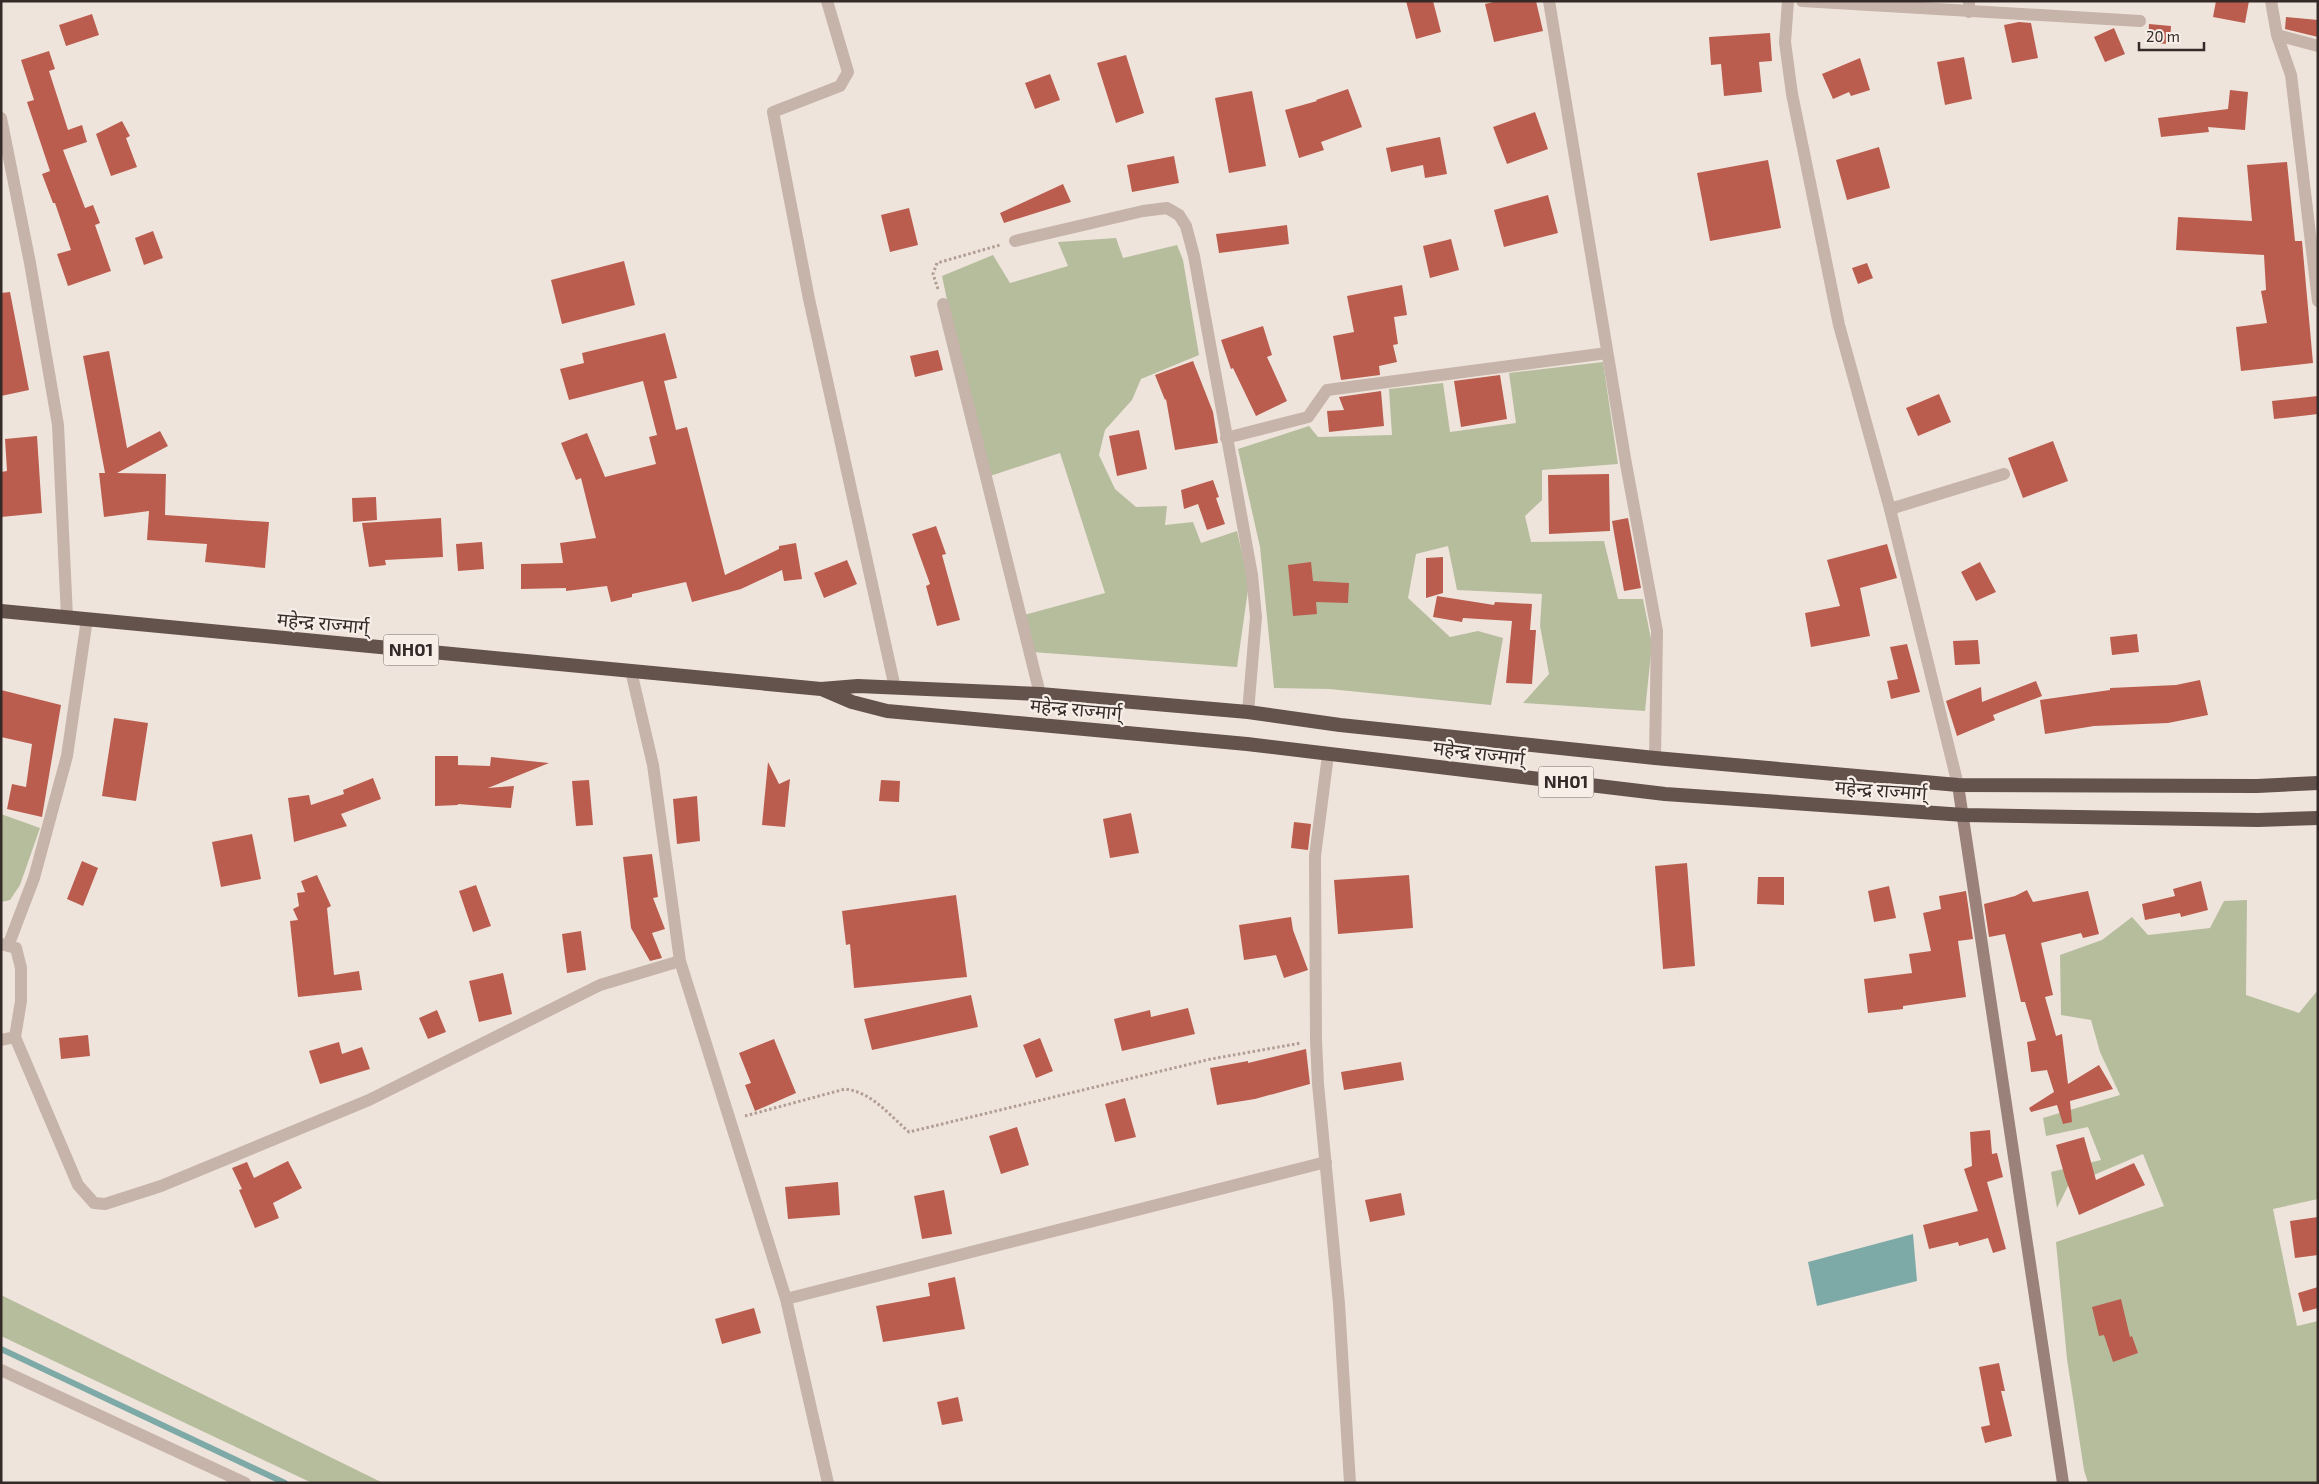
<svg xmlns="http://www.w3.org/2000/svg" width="2319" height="1484" font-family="'Exo 2','Noto Sans Devanagari',sans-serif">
<rect width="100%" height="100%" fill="#efe4dc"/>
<path fill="#b6bd9d" d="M1116 238 1123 258 1177 245 1183 260 1199 355 1141 379 1132 400 1105 430 1099 455 1115 489 1136 507 1167 506 1165 525 1193 522 1201 543 1237 531 1249 583 1237 667 1032 652 1024 615 1105 593 1060 453 984 478 942 276 993 255 1010 283 1068 266 1058 242Z
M1603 362 1618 464 1542 470V500L1525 516 1531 542 1604 541 1618 599H1643L1652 644 1645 711 1523 703 1549 674 1540 626 1542 594 1457 590 1448 546 1416 554 1408 598 1450 637 1478 631 1503 638 1491 705 1329 689 1274 688 1260 547 1238 449 1309 426 1318 437 1392 435 1389 389 1443 383 1450 432 1516 423 1509 373Z
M1 814 40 828 20 885 10 900 1 902Z
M2247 900 2246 995 2299 1013 2318 990V1199L2273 1209 2297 1326 2318 1321V1483H2088L2084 1470 2067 1359 2056 1242 2164 1206 2143 1154 2068 1186 2057 1208 2051 1172 2101 1160 2088 1127 2046 1136 2043 1118 2120 1095 2100 1052 2091 1020 2061 1015 2060 955 2102 940 2132 917 2148 935 2210 928 2224 901Z
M1 1295 383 1483H312L1 1336Z"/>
<path fill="#7daaa7" d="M1913 1234 1917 1281 1817 1306 1808 1262Z"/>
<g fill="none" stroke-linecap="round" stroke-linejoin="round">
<path stroke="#7daaa7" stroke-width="6" d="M1 1349 285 1483"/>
</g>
<path fill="#ba5d4e" d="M1406 1H1433L1441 32 1416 39Z
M1498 1H1536L1543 31 1494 42 1485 4Z
M2216 1H2249L2245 23 2213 17Z
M92 14 99 35 66 46 59 25Z
M2286 17 2318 20V37L2285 29Z
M2019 22 2031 23 2038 58 2012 63 2004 25Z
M2149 24 2171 26 2170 44 2148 43Z
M2114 28 2125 54 2105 62 2094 37Z
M1770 33 1772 61 1759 62 1762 92 1724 96 1721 64 1711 65 1709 37Z
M49 51 55 69 49 71 68 130 82 125 87 142 63 150 85 208 93 205 100 223 95 225 111 271 68 286 57 254 71 250 55 203H53L42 174 50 171 27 102 34 100 21 60Z
M1126 55 1144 113 1116 123 1097 63Z
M1964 57 1972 99 1945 105 1937 62Z
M1860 58 1870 90 1851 96 1849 92 1833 99 1822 74Z
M1050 74 1060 100 1035 109 1025 83Z
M1348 89 1362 127 1321 142 1324 150 1299 158 1285 110 1317 101 1316 100Z
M2230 90 2248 92 2245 130 2208 127 2209 132 2161 137 2158 118 2228 109Z
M1252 91 1266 166 1229 173 1215 98Z
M1535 112 1548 149 1507 164 1493 127Z
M122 121 130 136 126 138 137 167 111 176 96 134Z
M1440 137 1447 174 1425 178 1423 165 1391 172 1386 148Z
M1879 147 1890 188 1847 200 1836 160Z
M1174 156 1179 183 1132 192 1127 165Z
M1768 160 1781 228 1710 241 1697 173Z
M2287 162 2295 241H2302L2313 363 2241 371 2236 327 2267 323 2261 291 2266 290 2264 255 2176 250 2178 217 2252 221 2247 165Z
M1063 184 1071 202 1004 223 1000 213Z
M1548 195 1558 233 1504 247 1494 210Z
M909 208 918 245 890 252 881 215Z
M1287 225 1289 244 1219 253 1216 234Z
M153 231 163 258 144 265 135 238Z
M1451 239 1459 270 1430 278 1423 246Z
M624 261 635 305 562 324 551 280Z
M1867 263 1873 278 1858 284 1852 268Z
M1402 285 1407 315 1394 317 1398 344 1393 345 1397 362 1379 366 1380 375 1341 380 1333 336 1354 332 1347 296Z
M10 292 29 390 1 396V293Z
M1263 326 1272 355 1267 357 1287 401 1256 416 1233 368 1231 369 1221 340Z
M665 333 677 378 664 381 676 430 687 427 725 575 779 549V546L796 543 802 579 784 581 782 570 741 589 692 602 686 582 632 594V597L611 602 607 586 566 591V588L521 589V564L563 563 560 543 596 538 581 478 576 480 561 443 587 433 605 477 656 464 649 437 657 435 643 381 569 400 560 369 584 363 582 353Z
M938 350 943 370 915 377 910 356Z
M109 351 127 448 160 431 168 446 117 473 166 474 165 515 269 522 265 568 205 562 207 544 147 540 149 511 104 517 99 473H105L83 356Z
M1193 361 1213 412 1218 443 1175 450 1166 399 1165 400 1155 375Z
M1500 375 1507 419 1461 427 1454 381Z
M1381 391 1384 426 1329 432 1327 411 1344 410 1339 397Z
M1939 394 1951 422 1918 436 1906 408Z
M2318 396V414L2274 419 2272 401Z
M1139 430 1147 469 1117 476 1109 436Z
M37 436 42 513 1 517V472L7 471 5 439Z
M2053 441 2068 481 2023 498 2008 458Z
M1609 474 1610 531 1549 534 1548 475Z
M1213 480 1219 497 1216 498 1225 524 1207 530 1198 504 1184 509 1181 490Z
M376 497 377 520 353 522 352 498Z
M441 518 443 557 385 560 386 565 369 567 362 523Z
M1628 518 1641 588 1624 591 1612 521Z
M936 526 946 554 942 555 960 620 937 626 926 586 930 584 912 534Z
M482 542 484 569 458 571 456 544Z
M1887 544 1897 578 1860 588 1870 636 1811 647 1805 613 1840 606 1827 560Z
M1443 557V593L1426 598V558Z
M847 560 857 584 824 598 814 573Z
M1311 562 1313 581 1349 583 1348 603 1316 602 1317 614 1293 616 1288 565Z
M1980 562 1996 592 1976 601 1961 572Z
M1437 596 1494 605 1495 602 1532 604 1530 630H1536L1532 684 1506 683 1512 621 1463 618 1462 622 1433 617Z
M2137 634 2139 652 2112 655 2110 637Z
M1978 640 1980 664 1955 665 1953 641Z
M1907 644 1920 692 1891 699 1887 681 1898 679 1890 647Z
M2200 680 2208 715 2168 723 2094 726 2045 734 2040 700 2110 690V688L2176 685Z
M2036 681 2042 696 1993 715 1995 720 1957 736 1946 701 1981 687 1982 702Z
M1 690 61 705 42 817 7 809 12 784 26 787 32 744 1 737Z
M114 718 148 723 136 801 102 796Z
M435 756H458V765L490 766 491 757 549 763 488 788 514 786 511 808 458 804V805L435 806Z
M768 762 779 784 790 779 785 827 762 825Z
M373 778 381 799 341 814 347 826 294 842 288 798 309 795 311 805 344 794 343 790Z
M589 780 593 825 576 826 572 781Z
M881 780 900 781 899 802 879 801Z
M697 796 700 841 677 844 673 799Z
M1131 813 1139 853 1110 858 1103 819Z
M1294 822 1311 824 1308 850 1291 848Z
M252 834 261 879 221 887 212 842Z
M652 854 658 897 653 898 665 929 652 933 662 958 650 961 631 928 623 857Z
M82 861 98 868 83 906 67 899Z
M1687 863 1695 966 1663 969 1655 866Z
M317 875 331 906 327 908 334 975 359 971 362 990 298 997 290 921 298 920 293 909 299 906 297 893 305 892 301 881Z
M1409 875 1413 928 1338 934 1334 880Z
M1758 877H1784V905L1757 904Z
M2201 881 2208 910 2181 917 2180 913 2145 920 2142 904 2175 896 2173 889Z
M476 885 491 926 473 932 459 891Z
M1889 886 1896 918 1874 922 1868 891Z
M2027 890 2033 902 2088 891 2099 934 2083 938 2081 933 2041 943 2053 995 2045 997 2056 1036 2062 1034 2068 1084 2099 1065 2113 1089 2070 1101 2072 1122 2063 1124 2057 1105 2031 1112 2029 1108 2054 1092 2047 1070 2031 1072 2027 1042 2036 1040 2025 1002H2021L2005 934 1989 937 1984 904 2015 896Z
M1966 891 1973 939 1958 941 1966 997 1903 1006V1009L1868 1013 1864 979 1912 973 1909 954 1931 951 1923 913 1941 909 1939 896Z
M956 895 967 977 854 988 850 944 846 945 842 911Z
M1291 917 1293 930 1308 970 1284 978 1276 955 1244 960 1239 925Z
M581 931 586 970 567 973 562 934Z
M503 973 512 1014 479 1022 469 981Z
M971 995 978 1027 872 1050 864 1019Z
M1188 1008 1195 1034 1122 1051 1114 1019 1150 1010 1151 1017Z
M437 1010 446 1032 428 1039 419 1018Z
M88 1035 90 1056 61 1059 59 1038Z
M1040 1038 1053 1071 1036 1078 1023 1045Z
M774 1039 796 1093 755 1111 745 1085 751 1083 739 1053Z
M339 1042 342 1054 362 1047 370 1069 320 1084 309 1051Z
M1306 1049 1310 1084 1255 1099 1217 1105 1210 1068 1248 1061V1063Z
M1401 1062 1404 1080 1344 1090 1341 1072Z
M1125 1098 1136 1137 1115 1142 1105 1104Z
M1017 1127 1029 1165 1001 1174 989 1136Z
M1990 1130 1992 1154 1997 1153 2003 1177 1987 1182 2006 1249 1993 1253 1988 1238 1959 1246 1958 1242 1929 1249 1923 1225 1978 1211 1964 1169 1972 1166 1970 1132Z
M2084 1137 2096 1180 2134 1163 2145 1185 2079 1215 2065 1177 2056 1145Z
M288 1161 302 1188 273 1203 279 1218 255 1228 239 1190 242 1189 232 1168 247 1162 254 1178Z
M838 1182 840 1215 788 1219 785 1187Z
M944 1190 952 1234 922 1239 914 1196Z
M1401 1193 1405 1215 1370 1222 1365 1200Z
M2318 1217V1255L2295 1258 2290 1221Z
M955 1277 965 1329 883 1342 876 1306 930 1296 928 1283Z
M2318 1287V1308L2303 1312 2298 1293Z
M2121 1299 2130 1337 2132 1336 2138 1353 2113 1362 2104 1335 2099 1336 2092 1307Z
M754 1308 761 1333 722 1344 715 1319Z
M1999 1363 2005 1391H2001L2012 1436 1985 1443 1981 1427 1990 1425 1979 1367Z
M958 1397 963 1421 942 1425 937 1402Z"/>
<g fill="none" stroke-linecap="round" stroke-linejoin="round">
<path stroke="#b29d93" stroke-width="3" stroke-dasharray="2.5 2.5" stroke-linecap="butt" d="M938 289 933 274 937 263 1000 245
M745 1116 845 1089C872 1092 889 1115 909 1132L1211 1059 1301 1043"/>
<path stroke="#c6b3a9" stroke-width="12" d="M1969 12V1
M943 304 1040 694
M1226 438 1308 417 1327 390 1607 353
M1890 509 2004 474"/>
<path stroke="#c6b3a9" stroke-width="12" d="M827 1 848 72 840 86 773 112 809 299 895 688
M1549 1 1626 464 1657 631 1655 758
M1788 1 1785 42 1792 94 1839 325 1890 509 1958 785
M1802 1 2140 21
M2271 1 2277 35 2291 75 2318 301
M2277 35 2318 46
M1 118 30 263 58 425 67 617
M1015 241 1143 211 1167 208 1179 215 1186 226 1194 256 1252 575 1256 617 1248 712
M631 671 653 765 680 961 786 1299 828 1483
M1328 755 1315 856 1316 1040 1318 1084 1339 1304 1350 1483
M1 944 16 948 21 968V1001L15 1037 78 1185 94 1203 105 1204 161 1186 369 1100 600 985 680 961
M8 946 34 878 67 756 87 619
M1 1040 15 1037
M786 1299 1326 1162
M1 1370 245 1483"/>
<path stroke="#9a827a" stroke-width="12" d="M1958 785 2063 1483"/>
<path stroke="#64524d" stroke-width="14" d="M1 611 821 689 858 686 1040 694 1248 712 1340 725 1655 758 1958 785 2257 786 2318 783
M824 690 852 702 887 711 1247 744 1665 794 1964 815 2258 820 2318 818"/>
</g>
<g text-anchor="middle" stroke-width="4.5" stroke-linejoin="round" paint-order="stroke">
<g fill="#f7eee8" stroke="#6e6562" stroke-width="1">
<rect x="383.5" y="634.5" width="55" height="31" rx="4"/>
<rect x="1538.5" y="766.5" width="55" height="31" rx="4"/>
</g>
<g font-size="18" font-weight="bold" fill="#342a28">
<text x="411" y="656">NH01</text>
<text x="1566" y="788">NH01</text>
</g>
<g font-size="19" fill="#342a28" stroke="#f7eee8">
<text transform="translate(323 623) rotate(5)" y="7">महेन्द्र राज्मार्ग्</text>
<text transform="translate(1076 709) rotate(5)" y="7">महेन्द्र राज्मार्ग्</text>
<text transform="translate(1479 753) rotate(7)" y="7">महेन्द्र राज्मार्ग्</text>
<text transform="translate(1881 790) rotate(4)" y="7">महेन्द्र राज्मार्ग्</text>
</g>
</g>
<rect width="2319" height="1484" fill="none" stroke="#342a28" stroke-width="5"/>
<path d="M2139 42v8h65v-8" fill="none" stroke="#342a28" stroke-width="2.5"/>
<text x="2146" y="42" font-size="15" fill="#342a28" stroke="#f7eee8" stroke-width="4" paint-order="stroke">20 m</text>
</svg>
